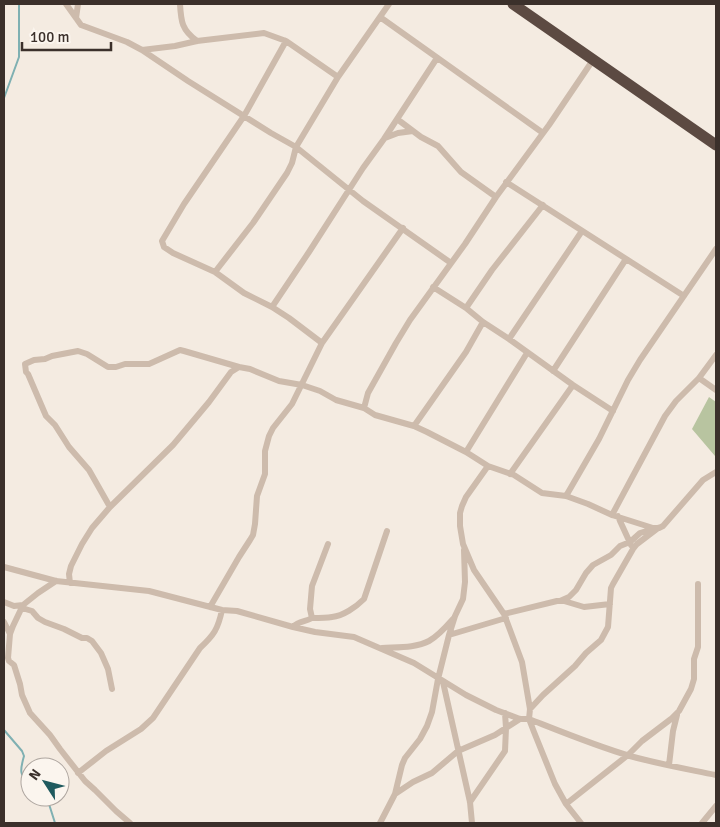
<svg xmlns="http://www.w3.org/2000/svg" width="720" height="827" font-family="Signika,sans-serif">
<rect width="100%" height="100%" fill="#f4ebe1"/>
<path fill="#b8c4a0" d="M709 397 716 402V465L715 456 692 429Z"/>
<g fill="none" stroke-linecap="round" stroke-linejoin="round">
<path stroke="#7fb0b2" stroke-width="2" d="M4 98 19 57V4
M4 730 22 751 24 756C20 770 19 775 30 785
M44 797 49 804 55 823"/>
<path stroke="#cdbbac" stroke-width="6" d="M66 4 81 25 127 42 142 50 188 81 271 133 296 147 363 201 451 263
M180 4C181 22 182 30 197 41
M380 17 543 133
M76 18 78 4
M286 41 244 116 184 204 162 241 164 247 173 253 215 272 244 293 272 307 289 318 322 343
M142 50 175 46 197 41 264 33 286 41 338 77 389 4
M397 119 421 137 438 146 461 172 496 197
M385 138 398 133 413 131
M506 182 684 296
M215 272 253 223 287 173 292 163 296 147 338 77
M433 287 466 308 483 322 509 339 573 385 613 411
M272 307 309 252 363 168 384 139 437 58
M466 308 492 270 543 205
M509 339 582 231
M553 371 626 259
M699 378 716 390
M364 408 368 393 396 343 410 320 465 244 496 197 549 125 593 60
M414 426 466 352 483 322
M466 452 527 353
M488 466 466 497 462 506 460 513V526L463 544 474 570 504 614 522 662 530 709 529 719 534 732 555 784 566 804 581 823
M510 474 573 385
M566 496 599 439 628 380 640 360 716 249
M110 507 89 470 69 447 55 425 46 416 28 374 26 372 25 364 34 360 45 359 52 356 78 351 87 354 108 367H116L125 364H149L180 350 184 351 239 367
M612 515 665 416 676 401 699 378 716 355
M618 516 620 521 631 545
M4 567 56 581 149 591 222 610 237 611 293 627 315 632 354 637 414 663 466 695 496 710 520 719H529C562 732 596 746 630 756 658 764 687 769 716 775
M70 583 69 574 71 566 82 544 92 528 110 507 173 445 209 402 231 372 239 367 250 369 279 381 302 385 320 391 336 400 364 408 375 415 414 426 427 432 466 452 488 466 514 475 542 493 566 496 588 504 612 515 653 528H659L663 526 703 480 716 472
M560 601 569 597 576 590 586 573 593 565 611 555 620 546 630 542 640 533 653 529
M4 602 14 606 23 605 38 593 56 581
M23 605 13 626 10 634 8 658 9 661 14 665 20 684 22 695 30 713 50 735 60 749 85 781 95 790 116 811 130 823
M210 607 239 557 250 540 253 535 255 524 257 496 265 474V451L269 436 273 428 292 404 322 343 403 228
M22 608 32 611 38 618 45 622 64 629 82 638H87L92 641 101 653 108 669 112 689
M504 614 557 601H564L584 607 610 604
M312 618C318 618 326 618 332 617 343 616 356 607 364 599L387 531
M4 622 10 634
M293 627C299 621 305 622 312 618L310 609 312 586 328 544
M449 635 506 618
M382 648C397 647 416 648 429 641 438 636 446 627 453 619
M443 682 470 802 472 823
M530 709 543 695 575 666 586 653 601 640 608 627 611 588 613 584 633 549 637 544 658 528
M669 765 673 731 677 715
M78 773 106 751 141 729 153 718 200 648C214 635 218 629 222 610
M395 794 413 782 432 773 458 751 495 735 520 719
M470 802 505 751 506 728 505 713
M566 804 628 755 642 741 671 719 679 711 691 689 694 679V659L698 647V584
M380 823 395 794 402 765 405 758 420 739 427 726 432 712 438 679 449 635 455 616 463 599 465 582 464 550
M702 823 716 806"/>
<path stroke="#5c4a42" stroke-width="11" d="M513 4 716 145"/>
</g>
<rect width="720" height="827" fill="none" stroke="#3b302b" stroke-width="10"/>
<g transform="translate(45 782) rotate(306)"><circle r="24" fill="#fbf5ee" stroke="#aea6a0"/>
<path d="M0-4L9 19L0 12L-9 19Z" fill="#1f5a5e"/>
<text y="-8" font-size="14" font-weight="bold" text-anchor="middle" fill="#3b302b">N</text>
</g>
<path d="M22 42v8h89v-8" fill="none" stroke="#3b302b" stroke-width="2.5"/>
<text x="30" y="42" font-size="15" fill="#3b302b" stroke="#fbf5ee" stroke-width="4" paint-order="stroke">100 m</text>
</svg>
